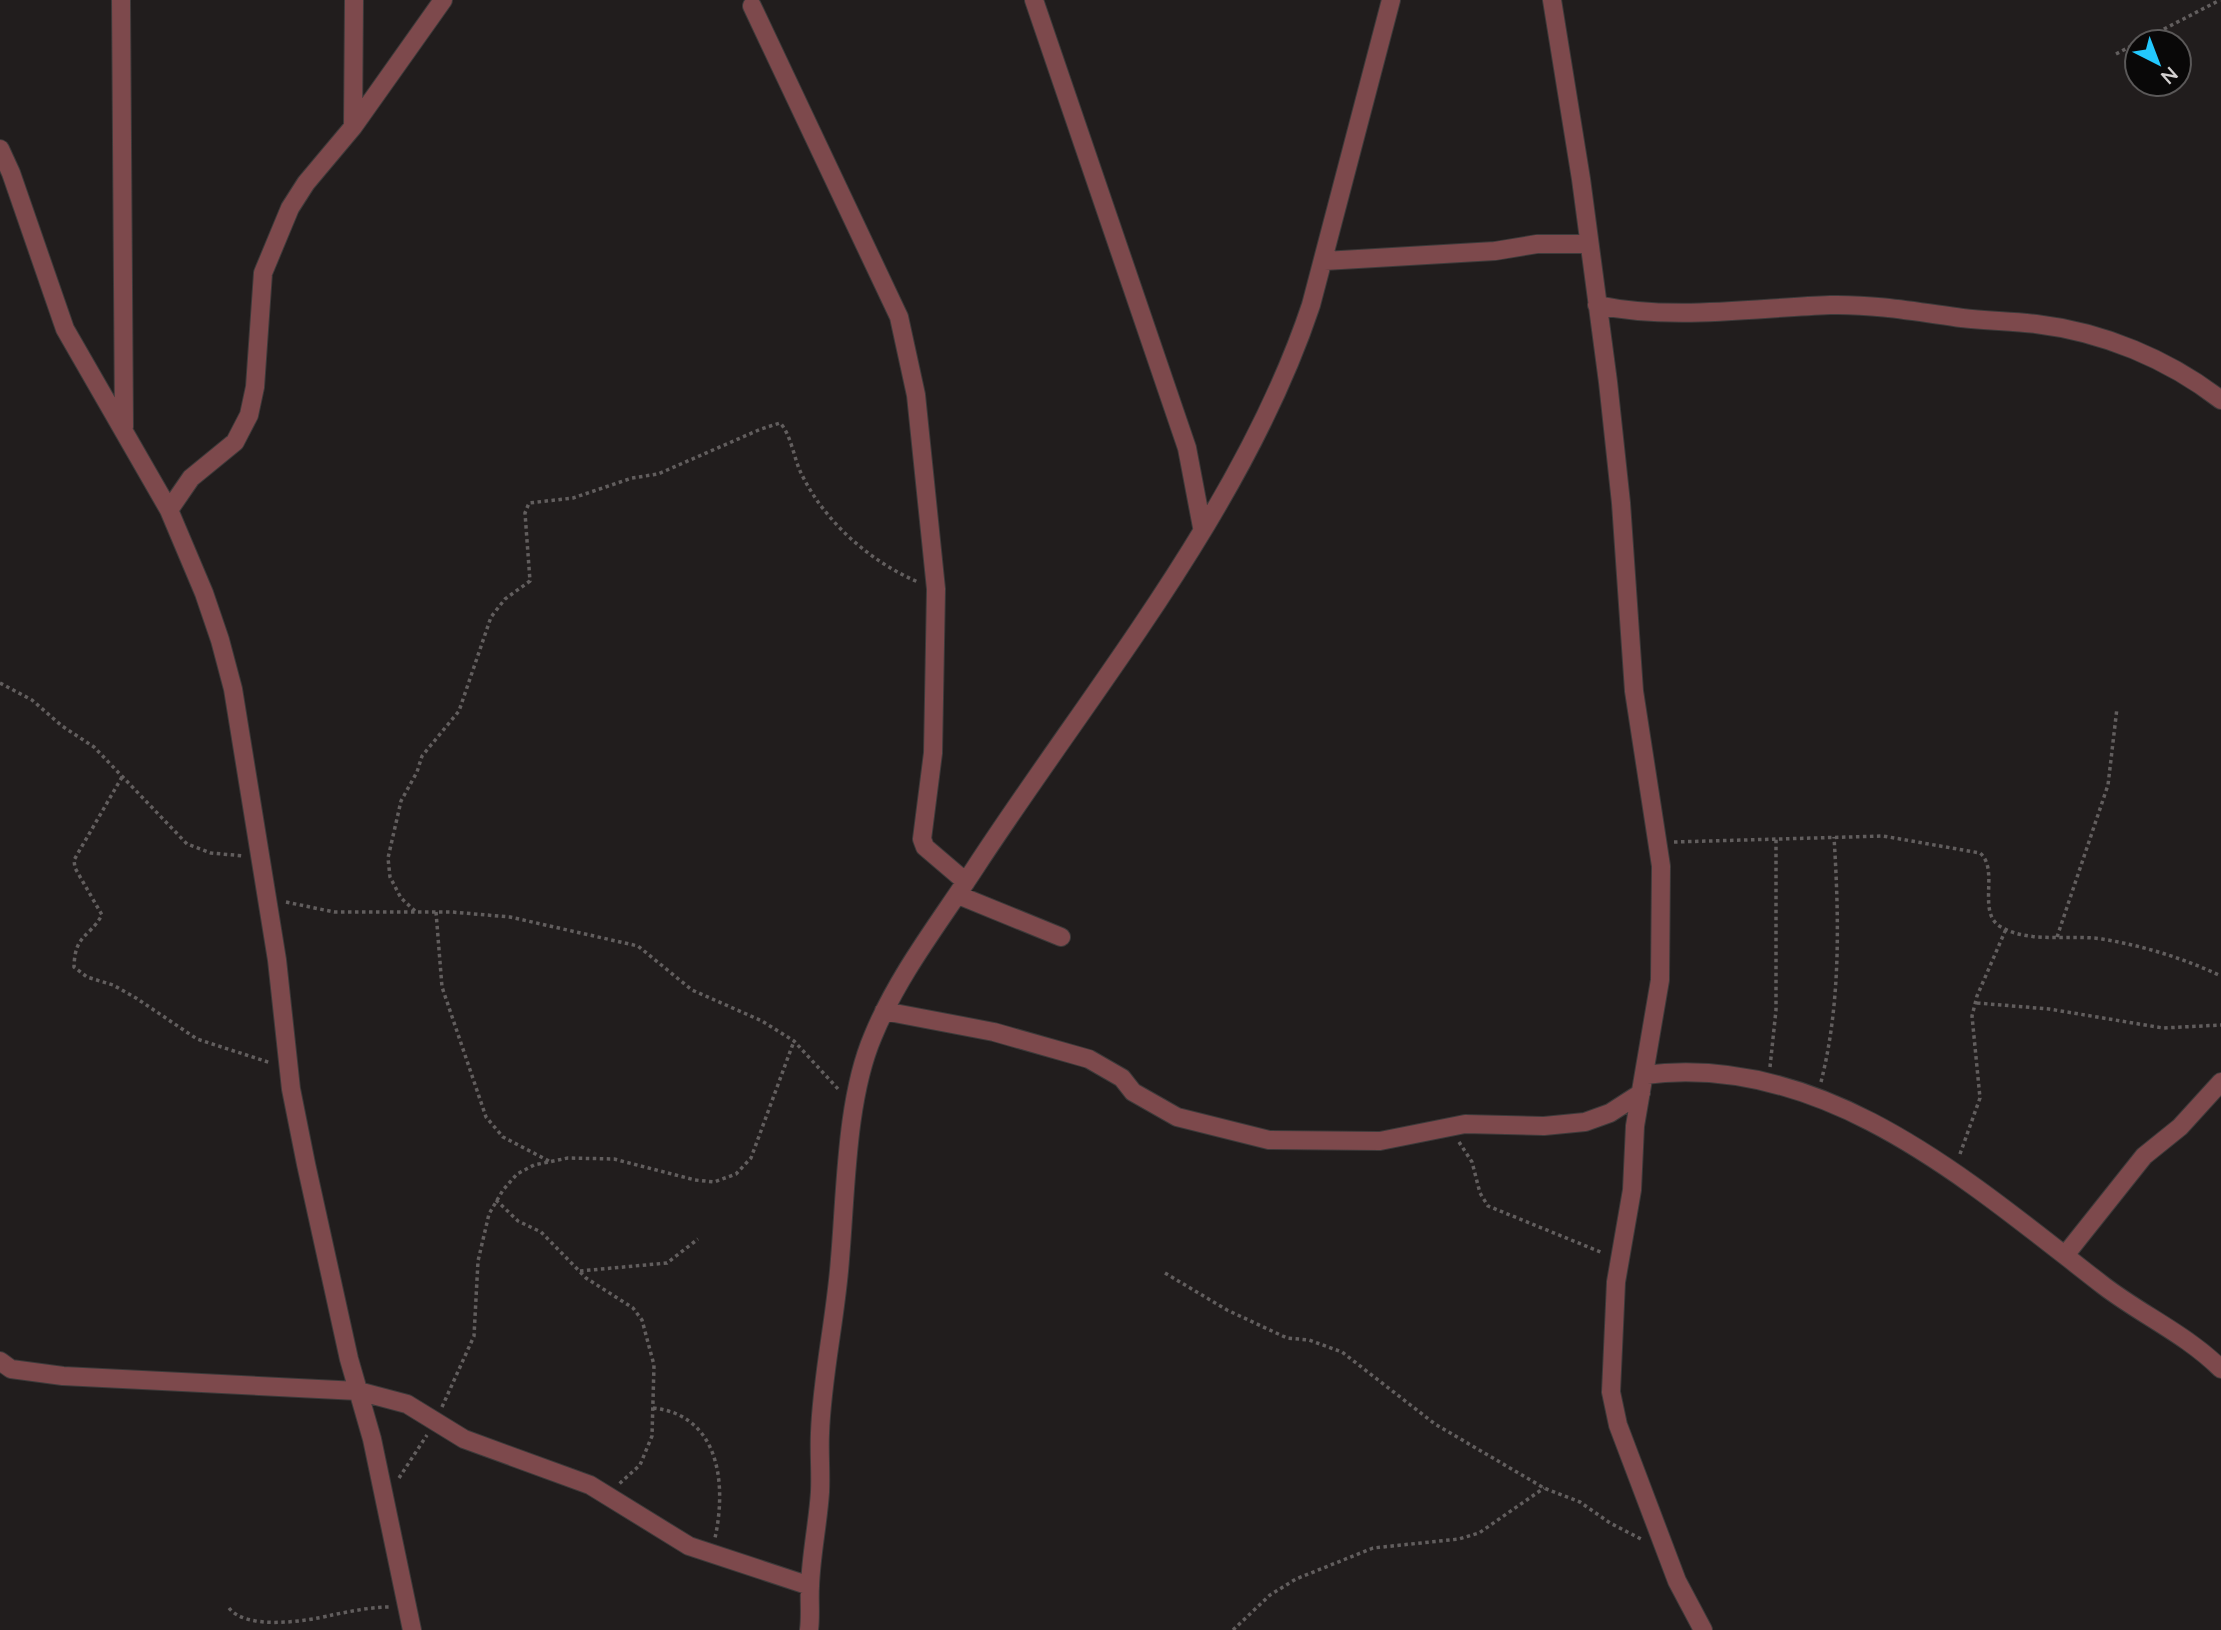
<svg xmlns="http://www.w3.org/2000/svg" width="2221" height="1630" font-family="Lato,sans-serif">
<rect width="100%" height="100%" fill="#211d1d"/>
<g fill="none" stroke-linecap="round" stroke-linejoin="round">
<g stroke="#3d3a3a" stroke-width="20">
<path id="street" d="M121 0 124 427
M1034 0 1187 448 1202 527
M1552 0 1581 179 1608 382 1621 503 1634 691 1661 866 1660 980 1635 1126 1632 1190 1616 1282 1611 1392 1618 1425 1677 1581 1703 1630
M752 6 899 317 916 395 936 589 933 753 922 839 925 847 966 882
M353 127 354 0
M0 149 11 173 65 329 169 510 204 593 220 640 233 689 277 960 291 1089 306 1164 349 1359 372 1439 412 1630
M1324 261 1495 251 1537 244H1589
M1597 305C1672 321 1754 308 1830 305 1875 304 1918 312 1962 318 1987 321 2012 321 2036 324 2103 332 2168 359 2221 400
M169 510 191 478 235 442 249 415 255 387 263 273 290 208 306 183 353 127 443 0
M958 895 1061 937
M884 1011 994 1032 1089 1059 1122 1078 1133 1092 1177 1117 1269 1140 1380 1141 1465 1124 1544 1126 1585 1122 1610 1113 1641 1093
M1644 1075C1824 1051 1972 1184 2104 1286 2142 1315 2187 1335 2221 1369
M2066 1254 2144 1156 2180 1127 2221 1082
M0 1361 11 1369 63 1376 358 1391 407 1404 464 1439 590 1485 689 1546 810 1586
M809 1630C811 1615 809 1601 810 1586 811 1555 818 1523 820 1492 821 1472 819 1453 820 1433 822 1375 836 1317 840 1259 846 1190 846 1099 873 1036 898 975 939 923 975 868 1092 689 1243 509 1311 305L1391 0"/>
</g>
<path stroke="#625e5e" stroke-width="3.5" stroke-dasharray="3.5 3.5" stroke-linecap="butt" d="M2139 42 2220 0
M2116 54 2137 43
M0 683 32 700 62 726 94 747 187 844 211 853 244 856
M122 777 74 860 75 868 102 915C88 939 75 934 74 967L87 977 113 985 136 998 197 1039 271 1063
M1674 842 1883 836 1980 853C2000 870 1976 913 2001 927 2031 944 2070 934 2102 939 2144 946 2183 958 2221 976
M286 902 334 912H452L510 917 638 946 692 990 762 1021 794 1041 839 1090
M415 911 401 898 390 877 388 858 401 801 417 772 422 756 459 711 491 617 505 599 530 581 525 513 529 503 573 498 632 478 658 474 761 429 780 423C791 434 794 459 801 473 824 521 869 561 918 582
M436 912 442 987 486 1117 503 1137 549 1161
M2057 937 2108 785 2117 708
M1977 1003 2049 1009 2163 1028 2221 1025
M1770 1067 1776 1010V839
M1821 1082C1841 1003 1839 918 1834 837
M1459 1142 1472 1162 1480 1193 1488 1206 1603 1253
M1960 1154 1980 1098 1972 1016 1977 996 2006 929
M496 1200 518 1221 541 1232 586 1278 633 1308 642 1320 654 1365 652 1436 640 1465 619 1484
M580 1271 667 1263 698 1239
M1165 1273 1227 1310 1287 1338 1309 1340 1342 1352 1435 1424 1544 1488 1580 1502 1610 1523 1643 1540
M442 1407 474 1336 478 1261 489 1214 503 1190 517 1174 534 1165 568 1158 614 1159 695 1180 714 1182 736 1174 751 1158 794 1041
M653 1408C719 1415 727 1483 715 1538
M399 1478 427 1435
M229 1608C246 1630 303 1622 332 1615 352 1611 371 1607 391 1607
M1233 1630 1270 1595 1296 1579 1373 1548 1459 1539 1479 1533 1544 1488"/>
<use href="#street" stroke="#7d494c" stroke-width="18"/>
</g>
<g transform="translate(2158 63) rotate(138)"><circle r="33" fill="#090808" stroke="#5a5858" stroke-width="2"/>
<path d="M0-5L12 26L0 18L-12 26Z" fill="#23c9fe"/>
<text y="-10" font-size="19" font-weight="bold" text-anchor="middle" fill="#d3d0d0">N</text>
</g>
</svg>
